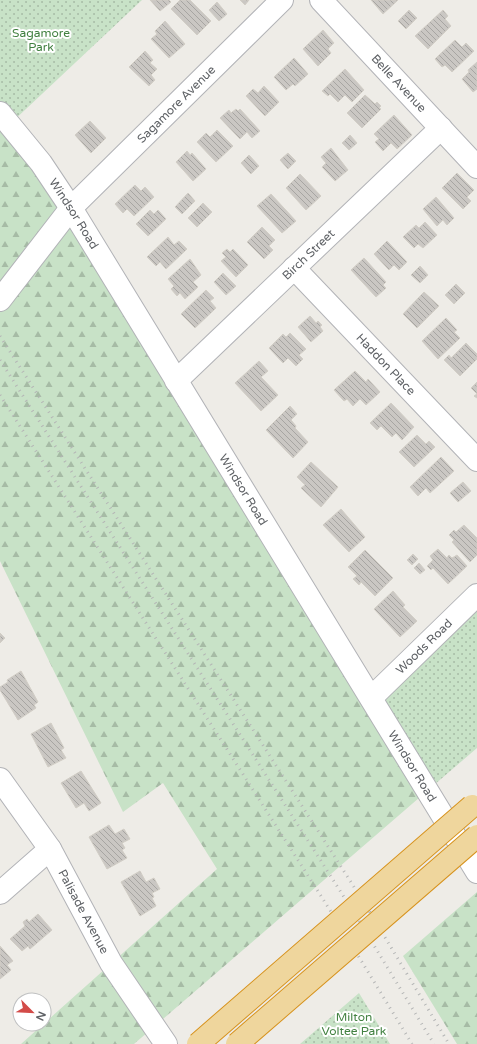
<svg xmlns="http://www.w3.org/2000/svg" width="477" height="1044" font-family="'Varela Round',sans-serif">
<defs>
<pattern id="forest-firs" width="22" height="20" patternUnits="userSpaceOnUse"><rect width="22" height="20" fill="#c8e2c7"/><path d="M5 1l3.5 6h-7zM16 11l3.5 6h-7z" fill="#a6bba5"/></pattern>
<pattern id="park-dots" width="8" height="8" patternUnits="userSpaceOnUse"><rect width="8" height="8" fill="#c8e2c7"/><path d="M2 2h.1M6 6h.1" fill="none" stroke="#a6bba5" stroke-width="1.8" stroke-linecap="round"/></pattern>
<pattern id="building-back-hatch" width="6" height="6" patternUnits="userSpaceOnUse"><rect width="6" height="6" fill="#cac7c3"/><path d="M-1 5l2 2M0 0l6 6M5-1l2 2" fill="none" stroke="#a7a5a2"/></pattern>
</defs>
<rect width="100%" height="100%" fill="#eeece7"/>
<path fill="url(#forest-firs)" d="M0 113 427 791 134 1044H21L217 869 163 783 123 812 0 561Z
M477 892V1044H457L403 956Z"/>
<path fill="url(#park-dots)" d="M0 0H142L10 124 0 113Z
M477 595V748L427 791 371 698Z
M359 993 390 1044H300Z"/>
<path fill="url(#building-back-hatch)" stroke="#d2cec6" d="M150 0H169L171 2 160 11Z
M180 0H190L211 21 197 35 171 9Z
M240 0H249L245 5Z
M371 0H398L383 14Z
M217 2 227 14 219 21 209 10Z
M409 10 417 18 406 29 398 21Z
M443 10 448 16 445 19 451 26 428 49 415 36Z
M165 21 185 44 169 58 151 39 157 34 155 31Z
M323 30 334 43 328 49 331 53 318 66 303 49Z
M455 40 462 47 466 43 474 51 452 72 445 65 442 67 435 59Z
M145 51 153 60 150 63 157 69 151 75 155 80 149 86 129 67Z
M294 58 308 74 295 86 293 84 286 90 274 77Z
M477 62V89L473 92 462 79 469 72 468 70Z
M345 69 364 90 352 102 345 95 338 102 330 94 328 96 322 91Z
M264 86 279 102 265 116 246 96 253 89 258 93Z
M365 95 375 104 377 102 381 106 379 108 381 109 362 128 347 113Z
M236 109 238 111 240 109 260 131 252 138 247 132 240 139 220 118 229 110 231 113Z
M394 115 412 135 397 149 391 143 383 151 375 142 379 139 374 134Z
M90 121 106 138 91 153 75 135Z
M217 130 233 146 216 162 197 142 206 133 210 137Z
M350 135 357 143 349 150 342 143Z
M331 148 348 170 335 181 322 167 326 163 321 157Z
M187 151 190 155 192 153 206 169 193 181 176 162Z
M288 153 296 161 288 169 280 160Z
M249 155 259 166 251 174 241 163Z
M457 173 474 190 467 197 471 201 463 209 442 188Z
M300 174 321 196 306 210 286 188Z
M135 185 141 191 145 187 154 197 134 216 127 209 123 213 115 204Z
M188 193 195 201 182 214 175 207Z
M271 194 296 221 282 233 257 206Z
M436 197 454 218 447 225 443 220 437 226 423 209Z
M203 203 212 212 197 227 188 218Z
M150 210 154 214 158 210 166 219 148 236 136 224Z
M425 222 437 235 423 248 418 244 414 248 403 237 416 225 419 228Z
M262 227 275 240 269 246 273 250 264 259 247 242Z
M168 237 174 245 179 241 187 249 166 269 160 262 156 266 147 257Z
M387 241 407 262 399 270 394 265 389 270 374 254Z
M227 249 230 252 233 249 248 265 236 277 221 261 226 257 222 253Z
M364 258 386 282 383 285 386 288 376 297 351 270Z
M190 259 201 275 193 282 198 287 185 299 180 293 177 296 171 289 174 286 168 279Z
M420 266 428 275 420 283 411 275Z
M223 273 236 286 226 295 214 282Z
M456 284 465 293 454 304 445 295Z
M206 290 214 298 210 301 216 308 195 328 181 314Z
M424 292 439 306 417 328 403 314Z
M310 316 316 323 318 321 322 325 320 327 323 331 311 342 298 327Z
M446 318 457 330 454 332 460 338 438 359 422 341Z
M290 333 306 349 299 355 303 359 296 366 288 358 283 363 269 348 283 334 286 337Z
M466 343 477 354V359L460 376 444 360 449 355 451 358Z
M259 361 268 371 261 377 278 395 261 411 235 383Z
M355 371 366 382 368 379 380 392 366 405 360 399 353 406 347 399 344 401 334 390Z
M477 382V398L474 396 477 394 471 388Z
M391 403 414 427 402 440 396 433 392 437 381 426 377 430 370 423Z
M290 406 297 414 291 420 296 426 295 428 308 442 293 458 266 430Z
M417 435 426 444 429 441 435 447 414 467 399 452Z
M441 457 454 471 430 493 426 488 418 496 410 487Z
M311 462 338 487 321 507 301 488 305 485 297 477Z
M463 482 471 491 458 502 450 493Z
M341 509 365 537 349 552 323 525Z
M464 525 477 538V555L470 562 452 542 454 540 449 535 454 530 456 532Z
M438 549 447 558 449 555 452 558 457 555 467 566 448 584 433 568 431 570 427 566 433 560 430 556Z
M365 550 393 578 375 596 361 582 359 585 353 579 357 576 348 567Z
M413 554 418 559 412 565 407 560Z
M419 563 425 570 420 574 414 568Z
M393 591 405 605 403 607 417 621 400 637 374 609Z
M0 633 5 638 0 643Z
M21 671 38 702 34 705 36 708 18 720 0 690V687L8 682 7 680Z
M51 723 64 748 61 750 66 758 48 767 31 734Z
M81 771 101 803 89 811 84 803 76 808 61 783Z
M109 825 115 834 124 829 130 839 122 843 125 848 122 850 127 858 107 869 89 837Z
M140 871 146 882 154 878 160 889 152 893 154 897 152 898 156 906 140 916 121 882Z
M38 914 52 930 30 949 28 946 22 951 10 939 25 926 23 922 27 919 29 922Z
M0 946 13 961 7 965 11 970 0 979Z"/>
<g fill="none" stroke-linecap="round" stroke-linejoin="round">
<g stroke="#b2b3b7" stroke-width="24">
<g id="minor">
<path id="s1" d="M321 0 477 167"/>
<path id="s2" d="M0 113 41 163 71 208 477 872"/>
<path id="s3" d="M294 268 477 460"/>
<path id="s4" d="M0 300 71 208 282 0"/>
<path id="s5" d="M176 381 441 128"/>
<path id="s6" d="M371 698 477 595"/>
<path id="s7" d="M0 779 50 849 111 963 166 1044"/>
<path d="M0 893 50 849"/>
</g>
</g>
<use href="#minor" stroke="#fff" stroke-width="22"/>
<path stroke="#b4b5b5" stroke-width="3" stroke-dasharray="1 5" stroke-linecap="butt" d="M0 336 365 904 449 1044
M0 360 353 911 434 1044
M0 395 337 921 412 1044"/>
<g stroke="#d7931e" stroke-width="24" stroke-linecap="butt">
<path id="highway-bridge" d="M198 1044 472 806
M237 1044 477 836"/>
</g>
<use href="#highway-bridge" stroke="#efd69d" stroke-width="22"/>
</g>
<g text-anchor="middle" stroke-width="4" stroke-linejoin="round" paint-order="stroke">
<g font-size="12" fill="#428141" stroke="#fff">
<text x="41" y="37">Sagamore<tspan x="41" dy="14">Park</tspan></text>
<text x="354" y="1021">Milton<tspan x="354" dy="14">Voltee Park</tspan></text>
</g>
<g font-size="12" fill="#5e6165" stroke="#fff">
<text dy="4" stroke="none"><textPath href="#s1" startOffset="114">Belle Avenue</textPath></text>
<text dy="4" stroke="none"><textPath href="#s4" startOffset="264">Sagamore Avenue</textPath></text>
<text dy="4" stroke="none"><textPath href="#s2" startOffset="125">Windsor Road</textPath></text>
<text dy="4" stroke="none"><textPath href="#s5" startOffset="183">Birch Street</textPath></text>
<text dy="4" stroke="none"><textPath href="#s3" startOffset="133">Haddon Place</textPath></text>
<text dy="4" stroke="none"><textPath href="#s2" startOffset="449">Windsor Road</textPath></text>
<text dy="4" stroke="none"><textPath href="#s6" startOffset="74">Woods Road</textPath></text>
<text dy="4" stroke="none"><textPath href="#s2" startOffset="773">Windsor Road</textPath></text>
<text dy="4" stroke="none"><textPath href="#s7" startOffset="157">Palisade Avenue</textPath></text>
</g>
</g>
<g transform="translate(32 1012) rotate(114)"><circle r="19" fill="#ffffff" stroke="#bfc0c1"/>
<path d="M0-3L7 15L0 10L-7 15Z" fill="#d34b48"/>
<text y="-6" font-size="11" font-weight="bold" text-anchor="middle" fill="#5e6165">N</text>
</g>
</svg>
